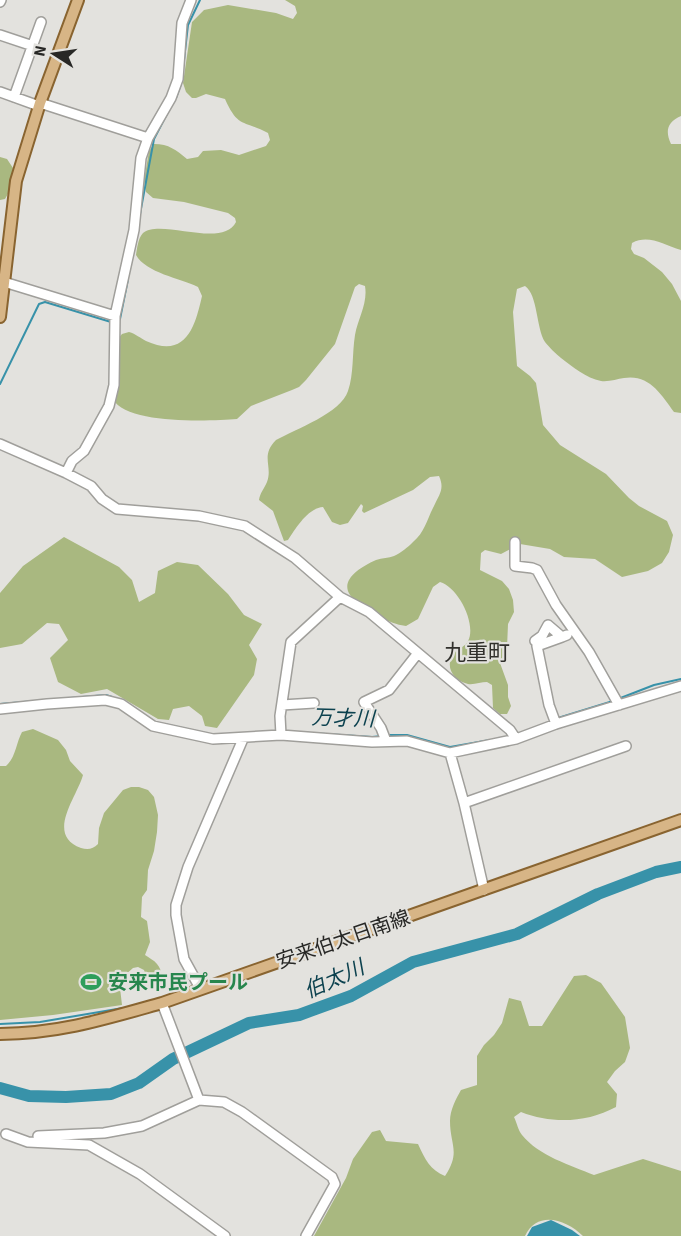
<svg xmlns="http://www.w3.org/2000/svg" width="681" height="1236" font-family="'Source Sans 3','Noto Sans JP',sans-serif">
<rect width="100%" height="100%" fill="#e3e2de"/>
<path fill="#a9b880" d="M285 0H681V116C667 122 665 131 671 144H681V250C663 245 649 234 632 243L631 249 634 254 644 258 662 272 672 284 681 301V413L674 412C661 394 649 374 624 378 617 379 609 382 601 381 586 378 573 367 561 358 556 354 549 347 545 342 536 328 538 295 525 286L517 289 513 312 517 366 530 376 536 383 543 425 560 445 606 474 629 498 639 506 667 521 673 535 669 552 662 563 648 571 622 577 595 559 564 557 550 549 520 544 501 554 485 550 481 553 480 570 502 581 509 589 513 600 514 612 508 624 507 648 500 663 508 685V697L511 706 507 714H500L493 708 492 685 487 682C481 682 474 685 468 684 453 681 444 666 454 653 459 648 465 647 468 641 477 624 458 587 440 582L433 587 418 619 406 626C386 623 377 615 360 604 333 586 354 570 376 560 382 558 389 558 394 556 401 553 408 547 413 542 425 532 427 519 434 506 439 495 445 489 439 476L430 477 413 490 364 513 362 511 363 506 361 504 348 523 340 525 332 522 323 507C308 508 296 528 288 540L284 541 273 511 259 500C260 493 264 489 267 482 273 466 260 456 276 440 296 429 341 413 348 391 354 374 352 353 355 335 358 318 368 303 365 286L359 284 355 287 335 344 306 380 299 387 292 390 251 406 237 419C211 421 126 425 113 399L118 339 122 334 129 332C136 334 140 338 146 341 186 359 195 327 202 296L198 287C180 278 146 273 136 255 137 249 138 238 143 233 160 218 223 249 236 222L235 218 228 213 184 202 153 198 146 192 144 181 149 151 154 144C169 144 176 150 187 159L198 157 203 151 221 150 239 155 266 146 270 140 268 133C243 120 238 128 225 99L206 94 196 98H192L186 92 183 83 192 22 204 10 228 5 276 13 293 19 297 13 295 6Z
M0 157 7 159 13 168 9 192 5 199 0 200Z
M64 537 119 567 132 580 139 602 155 593 158 571 177 562 198 565 228 594 244 615 262 624 249 645 257 659 254 675 217 728 205 726 202 716 189 706 173 709 169 720 158 719 107 689 81 694 58 682 50 658 68 640 59 624 47 623 22 644 0 648V593L23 566Z
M33 729 58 740 66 750 70 761 83 775C77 797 45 835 81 848 88 850 93 849 98 844L99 828 104 813 123 790 131 787H139L148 790 154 797 158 815 157 832 154 851 148 870 147 890 142 897 141 917 147 921 150 942 145 955C149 958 154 960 157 964 164 972 163 985 153 988L149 986 144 970 138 967 133 968 124 976 118 971 122 1005 53 1015 0 1020V766H6C16 757 16 743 22 732Z
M586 975 601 983 625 1017 630 1048 625 1062 615 1071 607 1082 617 1094 616 1107C586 1123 552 1124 521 1112L514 1117C517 1123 518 1130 522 1135 539 1156 570 1165 594 1175L643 1159 681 1171V1236H583C566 1219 537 1210 525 1236H314L346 1178 353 1159 372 1132 380 1130 386 1141 418 1144C425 1159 430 1170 445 1176 461 1152 450 1145 450 1121 450 1110 456 1099 461 1090L477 1085V1056L484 1045 494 1035 502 1023 509 998 521 1001 529 1026H542L574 976Z"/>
<path fill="#3892a9" d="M551 1220 572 1230 580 1236H527L532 1227Z"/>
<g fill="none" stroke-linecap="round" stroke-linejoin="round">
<path stroke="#3892a9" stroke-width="2" d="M184 60 188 25 200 0
M176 98 181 84
M140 214 154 139 170 108
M117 321 120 319 128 279
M0 384 39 304 45 302 111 322
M618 699 654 685 681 679
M0 704 106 695 112 697
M558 718 613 701
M164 724 205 733
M295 732 372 737 382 736
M211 734H223
M387 735H407L450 747 490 740
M0 1024 40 1022 123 1008"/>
<path stroke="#3892a9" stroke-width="12" d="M0 1088 29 1096 66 1097 111 1094 139 1083 173 1059 249 1023 299 1015 351 996 413 962 517 934 598 894 656 872 681 867"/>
<g stroke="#a09f9b" stroke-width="12">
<path id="minor" d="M0 2 1 0
M0 35 33 46
M0 92 39 106
M14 97 41 22
M40 103 148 138
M4 282 115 316
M0 444 66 473 91 486 102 499 117 509 199 516 245 526 295 558 340 597 369 612 510 730 516 739
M66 473 72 461 84 451 109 406 114 385 115 316 134 230 141 158 148 138 171 98 178 79 182 23 191 0
M515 542V566L532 568 537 570 556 605 589 652 619 705
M535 641 542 636 548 625 562 637 567 635
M282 705 314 703
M0 709 47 704 105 700 121 704 153 726 213 739 281 735 372 742 407 741 450 753 516 739 556 724 681 686
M556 724 549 705 537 646 562 637
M281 735 280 716 291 642 340 597
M386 741 381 728 364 702 389 690 418 653
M450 753 464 803 484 890
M464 803 626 746
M200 988 184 959 176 915V905L188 867 243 739
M162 1003 199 1100 224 1102 242 1112 332 1177 335 1184 306 1236
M6 1134 28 1142 89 1145 140 1174 225 1236
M38 1136 104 1133 142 1126 199 1100"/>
</g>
<g stroke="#896430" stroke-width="14">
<path id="major" d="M0 317 16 181 40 103 78 0
M0 1034C61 1033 105 1019 162 1003L681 820"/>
</g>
<use href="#minor" stroke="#fff" stroke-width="9"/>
<use href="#major" stroke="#d7b586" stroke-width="10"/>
</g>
<defs>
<g id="stadium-bare" transform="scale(1.62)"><path d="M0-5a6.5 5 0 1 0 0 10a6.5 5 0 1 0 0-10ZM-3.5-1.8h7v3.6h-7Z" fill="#2e9e5b" stroke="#e3e2de" stroke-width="2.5" paint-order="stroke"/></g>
</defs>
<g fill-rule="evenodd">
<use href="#stadium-bare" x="91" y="982"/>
</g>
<g text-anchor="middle" stroke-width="4.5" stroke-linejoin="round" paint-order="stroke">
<g font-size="20" fill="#282826" stroke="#e3e2de">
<text transform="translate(343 939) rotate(-19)" y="7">安来伯太日南線</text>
</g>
<g font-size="20" font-weight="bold" fill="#27864d" stroke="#e3e2de" text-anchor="start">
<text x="108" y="989">安来市民プール</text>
</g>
<g font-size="21" font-style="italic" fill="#0d424f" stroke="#e3e2de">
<text transform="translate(343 718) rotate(2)" y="7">万才川</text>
<text transform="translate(334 979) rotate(-24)" y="7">伯太川</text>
</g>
<g font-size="22" fill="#31302c" stroke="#e3e2de">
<text x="477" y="660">九重町</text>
</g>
</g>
<g transform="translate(54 54) rotate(282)" stroke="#e3e2de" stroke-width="4.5" paint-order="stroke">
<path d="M0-4.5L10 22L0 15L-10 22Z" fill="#282826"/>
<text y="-9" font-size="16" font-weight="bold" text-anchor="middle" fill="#282826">N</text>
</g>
</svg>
